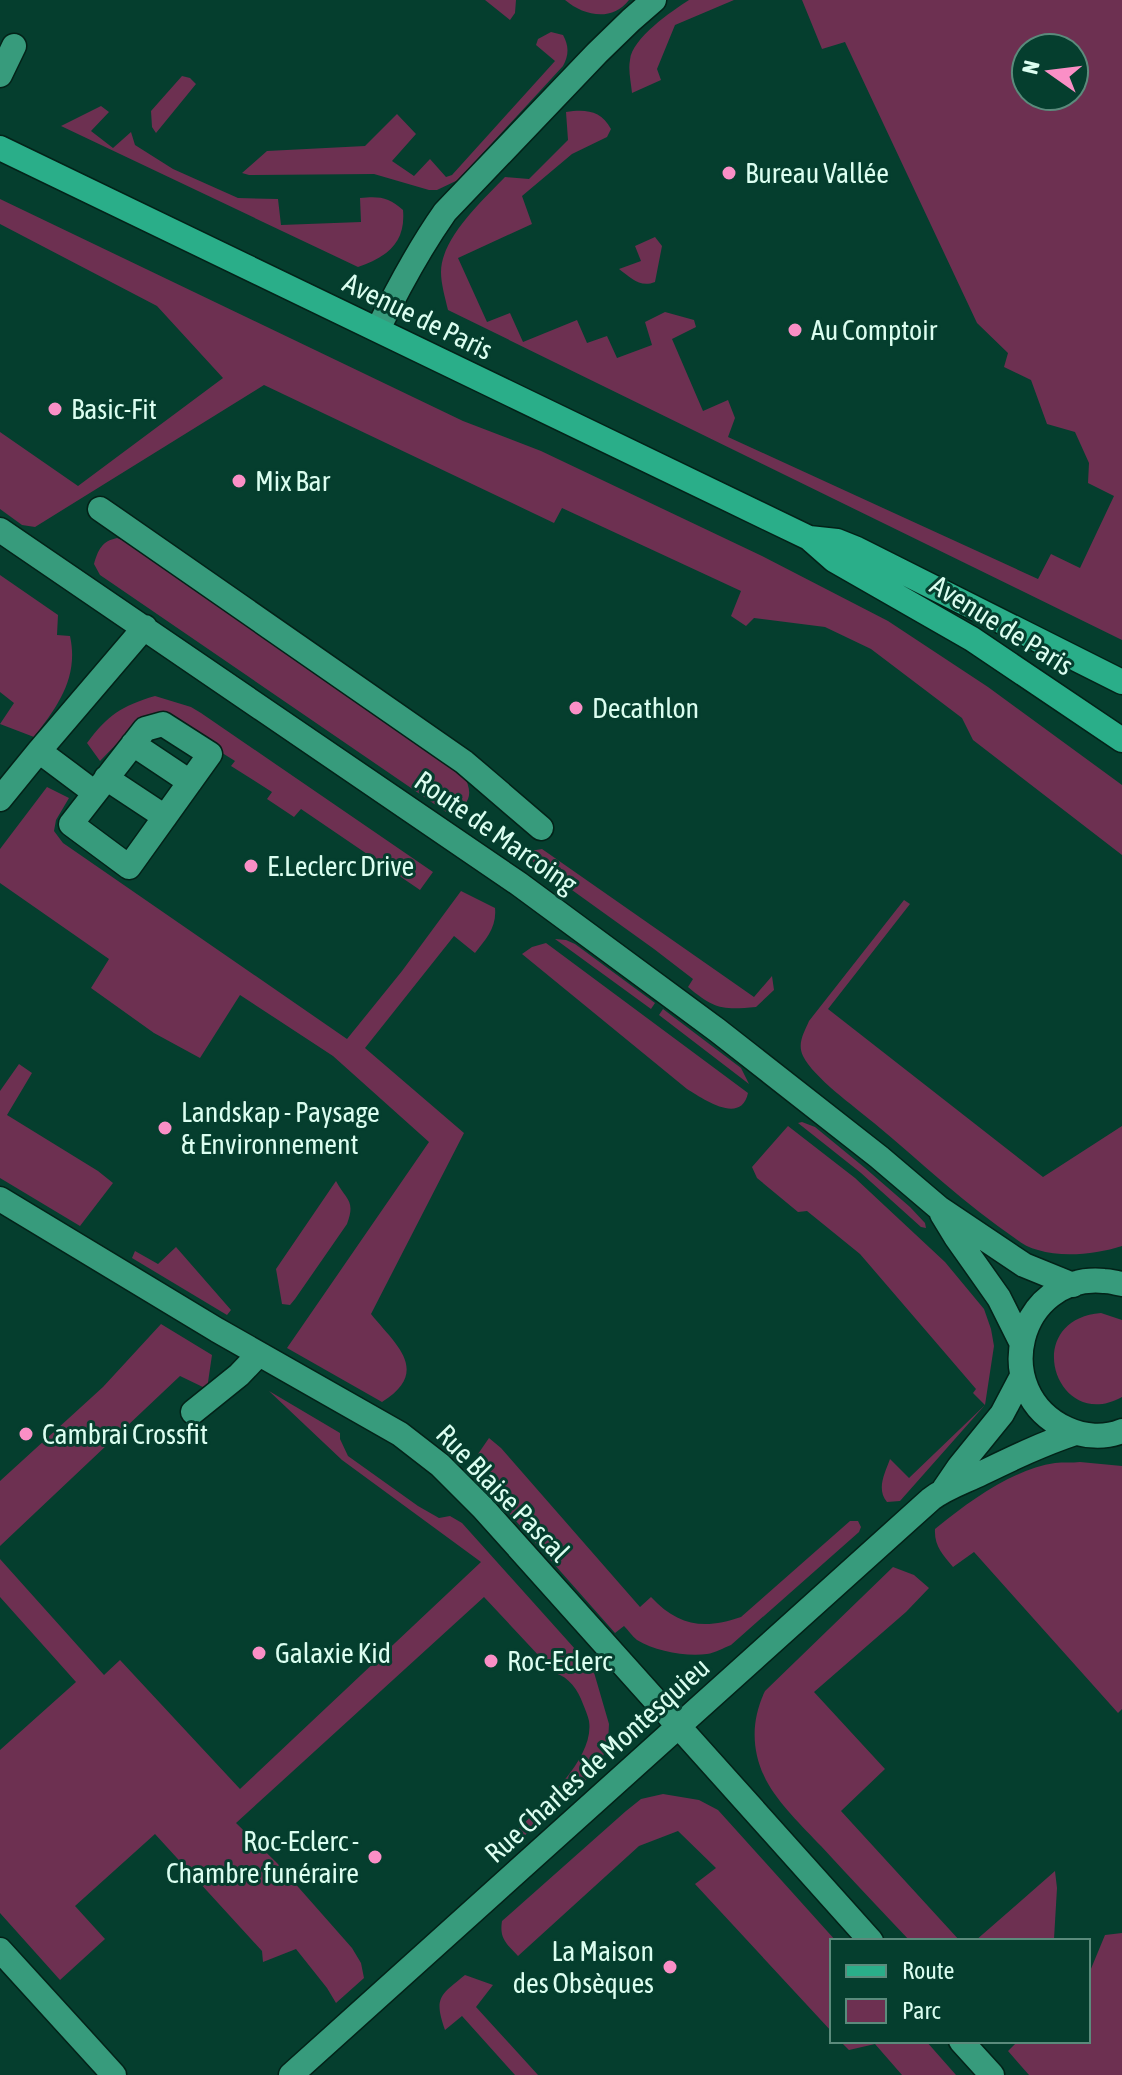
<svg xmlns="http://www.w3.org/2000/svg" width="1122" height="2075" font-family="'Asap Condensed',sans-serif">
<rect width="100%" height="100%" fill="#053e2e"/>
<path fill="#6d3051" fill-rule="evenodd" d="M485 0H516L515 13 510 20Z
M565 0H629C612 22 584 16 565 0Z
M689 0H734L675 25 657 69 661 80 632 93C631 82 628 70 630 60 632 38 672 11 689 0Z
M802 0H1122V640L448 310C445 297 441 284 441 272 441 238 483 200 505 177L529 179 568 140 566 112C585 109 601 110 611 129L607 137 572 154 522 196 532 224 458 258 487 322 510 313 523 342 577 320 587 343 607 336 617 358 652 345 645 322 665 312 694 320 696 327 672 339 703 411 728 400 735 418 728 437 1038 579 1051 554 1080 568 1114 496 1088 483 1089 463 1075 432 1047 424 1031 380 1004 367 1008 353 977 323 845 42 822 49ZM1026 48H1074V96H1026Z
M551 32 563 35C569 46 569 55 563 66L458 180 437 190H429L374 174 249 175 242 173 267 151 365 146 397 114 416 134 392 161 414 176 430 159 446 177 452 175 555 61 536 45 538 39Z
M182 76 190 78 196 84 156 133 152 127 151 111Z
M101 106 109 112 91 131 113 148 131 132 135 145 173 169 238 198 278 199 281 225 361 222 360 198C379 196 389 197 403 210 406 244 386 257 358 267L61 126Z
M0 199 463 421 541 451 762 556 888 621 988 687 1122 785V855L973 740 962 718 871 649 825 627 754 618 746 626 731 616 741 591 562 508 554 523 264 385 35 527 22 525 0 509V432L78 486 223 378 157 306 0 224Z
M655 237 662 246 655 282C640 288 631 278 619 269L641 261 635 246Z
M117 538 139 547 463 774C474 793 471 806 449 814L100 575 94 564C98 550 102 541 117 538Z
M0 575 58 615 57 635 70 636C79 677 58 706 34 737L0 724 14 703 0 692Z
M155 696 191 707 201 713 433 872 420 890 301 809 294 817 267 799 272 792 231 766 235 761 168 719 129 731 100 761 87 743C108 715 121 706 155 696Z
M47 787 69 798 56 820 54 831 63 843 347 1039 402 971 461 891 495 908C497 927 486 939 475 953L454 936 365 1048 464 1133 371 1314C396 1345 431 1371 382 1402L287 1348 429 1142 333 1056 240 995 200 1058 154 1033 91 988 109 959 0 883V849Z
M542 849 754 997 772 976 774 990 756 1007C722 1010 714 1009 688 987L693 979 654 949 533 862 530 851Z
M904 900 910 904 828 1009 1043 1177 1122 1126V1246C1097 1254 1063 1258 1038 1250 1030 1248 1022 1244 1016 1239 966 1205 921 1162 874 1123 854 1106 814 1078 803 1056 797 1043 804 1033 809 1021Z
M555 939 566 940 575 944 655 1003 651 1009Z
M546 943 748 1093C741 1126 702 1098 687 1089L522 954 532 947Z
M663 1009 741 1068 749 1084 659 1015Z
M19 1064 32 1073 7 1115 98 1171 113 1183 80 1226 0 1178V1091Z
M802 1122 815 1127 865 1168 910 1207 925 1223 926 1228 921 1227 861 1173 798 1123Z
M788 1126 855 1178 945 1262 984 1309 991 1329 994 1346 985 1405 900 1501 887 1502C876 1489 885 1473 890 1459L909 1478 985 1405 973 1393 976 1389 860 1254 807 1211 798 1212 757 1178 752 1167Z
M336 1181C346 1200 356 1200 347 1224L295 1299 290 1305 282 1304 276 1269Z
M176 1247 231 1310 227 1315 132 1258 135 1251 158 1264Z
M1101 1313 1122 1320V1397C1056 1434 1019 1320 1101 1313Z
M161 1324 212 1355 207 1389 180 1376 0 1546V1481L103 1387Z
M269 1391 340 1433V1439L348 1456 418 1506 439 1518 450 1516 462 1523 593 1669 609 1724 608 1743 602 1759 595 1772 523 1837H518L516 1832C540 1805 595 1760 589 1721 588 1716 585 1709 583 1704 578 1690 569 1677 555 1673L484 1597 236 1823 277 1863 352 1948 361 1963 364 1978 336 2003 327 1988 296 1949 263 1962 262 1951 155 1834 75 1906 105 1939 60 1980 0 1913V1750L76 1682 0 1597V1559L104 1675 120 1660 240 1789 481 1562 342 1460Z
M489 1438 501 1448 640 1607 651 1597C678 1626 704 1630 741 1617L850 1521H858L861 1527 859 1532 731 1645C723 1648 715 1653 707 1654 686 1657 655 1651 637 1640 632 1636 628 1630 624 1626L615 1633 485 1486 478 1454Z
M1080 1462 1122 1466V1709L1118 1713 974 1552 953 1567C943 1555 934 1546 935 1529 968 1502 1013 1469 1055 1463 1063 1462 1072 1463 1080 1462Z
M893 1567 914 1575 929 1588 906 1612 814 1692 885 1769 841 1811 960 1941H910C880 1909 850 1878 821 1846 803 1827 778 1803 766 1780 751 1751 751 1720 765 1691Z
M663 1794 699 1800 718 1810 836 1941H832V2032L695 1884 716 1868 678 1831 639 1846 518 1956C507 1944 499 1939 502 1921L626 1811 641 1799Z
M1055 1871 1057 1888 1054 1939 1052 1941H975Z
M1122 1933V2075H1029L1008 2051 1018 2041H1088V1976L1105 1935Z
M465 1975 493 1985 476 2007 538 2075H515L462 2016 445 2030C434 1998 439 1996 465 1975Z
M840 2041H926L956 2075H902L875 2044 849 2050Z"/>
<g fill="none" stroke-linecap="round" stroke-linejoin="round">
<g stroke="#032218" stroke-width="27">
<path id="minor" d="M0 75 14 46
M378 329C398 288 419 249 445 212L597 53 631 20 654 0
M100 509 464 762 541 828
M0 530 519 884 717 1030 879 1157 939 1208 1024 1265 1073 1285
M163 724 210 754 129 867 71 824 145 729Z
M133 744 190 782
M39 751 95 793
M106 778 165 817
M0 799 39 751 145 627
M0 1199 217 1330 400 1434 440 1465 483 1508 871 1941
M942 1214 956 1237 999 1298 1021 1342
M1122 1284C1116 1283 1110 1281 1104 1281 1018 1273 987 1392 1067 1429 1084 1437 1105 1438 1122 1431
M193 1412 239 1375 259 1354
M944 1489 959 1467 1002 1414 1022 1376
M0 1950 114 2075
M961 2041 992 2075
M291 2075 931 1499C947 1487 964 1482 982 1473 1013 1458 1042 1444 1075 1433"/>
</g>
<g stroke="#032218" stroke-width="27">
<path id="major" d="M0 148 809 538 837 541 857 549 1122 682
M809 538 834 560 972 639 1122 740"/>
</g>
<use href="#minor" stroke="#379b7c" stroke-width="24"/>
<use href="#major" stroke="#2aae89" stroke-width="24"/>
</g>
<g fill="#fa8fc6" stroke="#053e2e" stroke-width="3">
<circle cx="729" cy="173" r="8"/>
<circle cx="795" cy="330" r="8"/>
<circle cx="55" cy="409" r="8"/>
<circle cx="239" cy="481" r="8"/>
<circle cx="576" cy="708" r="8"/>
<circle cx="251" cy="866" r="8"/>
<circle cx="165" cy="1128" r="8"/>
<circle cx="26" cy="1434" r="8"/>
<circle cx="259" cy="1653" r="8"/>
<circle cx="491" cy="1661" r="8"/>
<circle cx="375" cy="1857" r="8"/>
<circle cx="670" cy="1967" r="8"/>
</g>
<g text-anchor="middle" stroke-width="6" stroke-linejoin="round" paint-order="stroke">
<g font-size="28" fill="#dbfef0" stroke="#053e2e" text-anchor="start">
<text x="745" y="183">Bureau Vallée</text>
<text x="811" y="340">Au Comptoir</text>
<text x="71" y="419">Basic-Fit</text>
<text x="255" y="491">Mix Bar</text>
<text x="592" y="718">Decathlon</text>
<text x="267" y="876">E.Leclerc Drive</text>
<text x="181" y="1122">Landskap - Paysage<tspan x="181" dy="32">&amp; Environnement</tspan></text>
<text x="42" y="1444">Cambrai Crossfit</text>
<text x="275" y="1663">Galaxie Kid</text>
<text x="507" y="1671">Roc-Eclerc</text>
<text x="359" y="1851" text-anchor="end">Roc-Eclerc -<tspan x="359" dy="32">Chambre funéraire</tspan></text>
<text x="654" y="1961" text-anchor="end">La Maison<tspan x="654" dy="32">des Obsèques</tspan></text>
</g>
<g font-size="28" fill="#dbfef0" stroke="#053e2e">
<text transform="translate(418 316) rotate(26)" y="10">Avenue de Paris</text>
<text transform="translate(1002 625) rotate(32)" y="10">Avenue de Paris</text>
<text transform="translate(496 832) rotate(35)" y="10">Route de Marcoing</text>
<text transform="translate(503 1493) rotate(46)" y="10">Rue Blaise Pascal</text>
<text transform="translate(597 1760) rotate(-42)" y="10">Rue Charles de Montesquieu</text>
</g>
</g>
<rect x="830" y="1939" width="260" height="104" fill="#053e2e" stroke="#5b8b7c" stroke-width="2"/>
<rect x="846" y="1965" width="40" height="12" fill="#2aae89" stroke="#5b8b7c" stroke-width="2"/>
<text x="902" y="1979" font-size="24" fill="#dbfef0">Route</text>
<rect x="846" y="1999" width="40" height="24" fill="#6d3051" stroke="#5b8b7c" stroke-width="2"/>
<text x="902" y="2019" font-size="24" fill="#dbfef0">Parc</text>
<g transform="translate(1050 72) rotate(284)"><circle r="38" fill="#053e2e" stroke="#5b8b7c" stroke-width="2"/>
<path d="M0-6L14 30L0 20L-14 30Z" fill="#fa8fc6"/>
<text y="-12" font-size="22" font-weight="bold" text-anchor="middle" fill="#dbfef0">N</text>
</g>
</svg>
